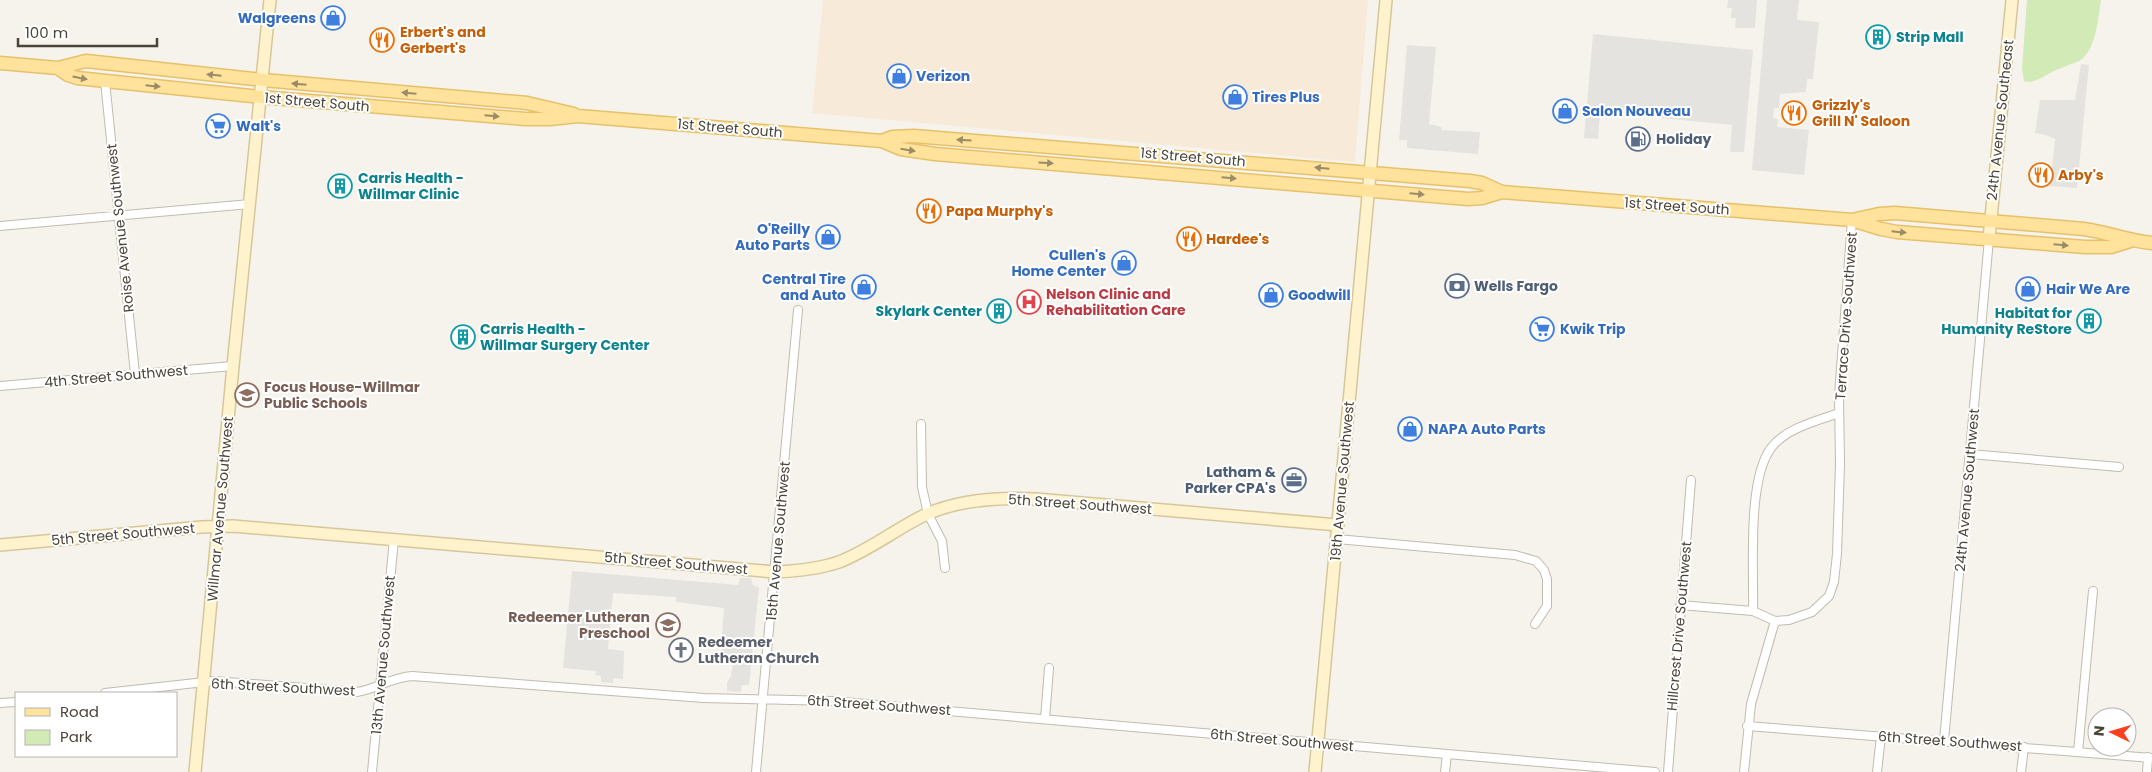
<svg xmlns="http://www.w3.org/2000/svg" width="2152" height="772" font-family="Poppins,sans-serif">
<rect width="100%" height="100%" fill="#f6f3ec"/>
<path fill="#f7ead8" d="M823 0H1368L1355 162 812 113Z"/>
<path fill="#d2eab5" d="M2027 0H2101C2098 18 2096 54 2077 62 2067 66 2057 69 2048 74 2041 78 2032 84 2024 81L2022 69Z"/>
<path fill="#e5e3e0" d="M1728 0H1757L1755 28H1735L1736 18H1731L1732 8H1727Z
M1767 0H1799L1797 20 1819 22 1813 79H1807L1806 92 1780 94 1779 108H1774L1773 118 1778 119 1777 127 1809 130 1804 175 1752 170Z
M1593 34 1753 50 1744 152H1730L1732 125 1600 112 1598 139 1584 138Z
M1407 45 1436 47 1429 124 1442 127V130L1480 132 1478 154 1407 148V140H1399Z
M2081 64 2089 65 2077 188 2050 186 2055 139 2046 135 2035 133 2040 100H2075Z
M572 571 738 585 740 578H751L753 585 759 587 749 685H742L741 692 727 691V683L731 676 733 664 720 662 724 608 676 602V597L613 593 608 649 624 651 623 679 613 678V683L601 682V676L595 675 596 671 563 668Z"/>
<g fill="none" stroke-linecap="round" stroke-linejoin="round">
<g stroke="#c2bbae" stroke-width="10">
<path id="street" d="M105 81 135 374
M0 226 250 204
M0 386 233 366
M921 424 922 487 928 514 942 541 945 568
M1970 454 2119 467
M1337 539 1515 555 1536 561 1544 570 1547 579V606L1535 624
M1680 605 1753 611 1775 621 1789 620 1812 612 1829 596 1834 582 1837 554 1840 465 1839 395 1852 220
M1753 611C1754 569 1747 480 1771 448 1786 428 1817 421 1839 413
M105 693 214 681 357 692C377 689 392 677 412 676L704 698 832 701 1655 772
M0 703 16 702
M1045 719 1049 668
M1747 726 2152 758
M1944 741 1989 239
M2078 752 2093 591
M372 772 394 539
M756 772 798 310
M1445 772 1447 754
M1668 772 1691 480
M1744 772 1751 704 1775 621
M1877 772 1881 736
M2021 772 2024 747
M2147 772 2148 757"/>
</g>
<g stroke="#d6c79b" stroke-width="14">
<path id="secondary" d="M1989 239 2012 0
M0 545 202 527 233 526 775 572C797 571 819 569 839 562 870 550 897 528 927 514 961 499 999 497 1036 499L1338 525
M195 772 233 366 270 0
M1315 772 1386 0"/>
</g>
<g stroke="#e6c16a" stroke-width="15">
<path id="primary" d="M0 63 58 68 86 61 263 80 527 103 574 114
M58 68 68 75 77 78 261 97 525 119H550L578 116 882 141 901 149 935 154 1468 199 1482 198 1502 192
M882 141 892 137 914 136 1470 181 1482 183 1502 192 1852 220 1881 229 1897 232 2085 247H2111L2130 241
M1852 220 1879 214 1895 213 2084 229C2107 232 2128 241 2152 243"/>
</g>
<use href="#street" stroke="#fff" stroke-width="8"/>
<use href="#secondary" stroke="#fff3cd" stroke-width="11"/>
<use href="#primary" stroke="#ffe39c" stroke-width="12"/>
</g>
<defs><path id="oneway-solid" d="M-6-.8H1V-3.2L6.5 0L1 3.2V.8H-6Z" transform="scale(1.25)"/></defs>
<g fill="#9c8c66">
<use href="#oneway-solid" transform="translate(214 75) rotate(-174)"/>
<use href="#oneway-solid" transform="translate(80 78) rotate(11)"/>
<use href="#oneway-solid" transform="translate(299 84) rotate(-175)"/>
<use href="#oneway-solid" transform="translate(153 86) rotate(6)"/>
<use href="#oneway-solid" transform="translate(409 93) rotate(-175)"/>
<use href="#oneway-solid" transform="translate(492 116) rotate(5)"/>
<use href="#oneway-solid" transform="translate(964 140) rotate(-176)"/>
<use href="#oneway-solid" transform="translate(908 150) rotate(9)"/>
<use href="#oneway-solid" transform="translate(1046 163) rotate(4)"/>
<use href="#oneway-solid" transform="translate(1322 168) rotate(-175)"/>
<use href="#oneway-solid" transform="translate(1229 178) rotate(5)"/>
<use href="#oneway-solid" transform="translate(1417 194) rotate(5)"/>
<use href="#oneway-solid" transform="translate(1899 232) rotate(6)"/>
<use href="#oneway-solid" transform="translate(2061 245) rotate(5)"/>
</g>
<defs>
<g id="shop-ring" transform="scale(1.25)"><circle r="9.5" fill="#fff" stroke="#3f7fe0" stroke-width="1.5"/><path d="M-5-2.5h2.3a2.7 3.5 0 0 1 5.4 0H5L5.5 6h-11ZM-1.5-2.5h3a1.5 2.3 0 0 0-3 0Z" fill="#3f7fe0"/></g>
<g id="building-ring" transform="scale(1.25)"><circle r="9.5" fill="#fff" stroke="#0f9aa8" stroke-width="1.5"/><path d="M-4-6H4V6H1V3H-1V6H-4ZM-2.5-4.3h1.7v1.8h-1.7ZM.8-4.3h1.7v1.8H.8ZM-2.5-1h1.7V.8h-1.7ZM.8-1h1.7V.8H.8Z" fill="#0f9aa8"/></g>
<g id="restaurant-ring" transform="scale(1.25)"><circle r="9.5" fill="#fff" stroke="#e8710a" stroke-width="1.5"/><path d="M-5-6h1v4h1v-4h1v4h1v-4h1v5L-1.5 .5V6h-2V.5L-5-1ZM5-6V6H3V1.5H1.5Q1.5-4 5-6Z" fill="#e8710a"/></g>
<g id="supermarket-ring" transform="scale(1.25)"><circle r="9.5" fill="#fff" stroke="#3f7fe0" stroke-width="1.5"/><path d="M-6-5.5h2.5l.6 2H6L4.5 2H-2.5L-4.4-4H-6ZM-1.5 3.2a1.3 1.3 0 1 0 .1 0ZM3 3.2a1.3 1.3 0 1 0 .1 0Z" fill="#3f7fe0"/></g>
<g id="fuel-ring" transform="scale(1.25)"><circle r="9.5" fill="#fff" stroke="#5c6f8a" stroke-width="1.5"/><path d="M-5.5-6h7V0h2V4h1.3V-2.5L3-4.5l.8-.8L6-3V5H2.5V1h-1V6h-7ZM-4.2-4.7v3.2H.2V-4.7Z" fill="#5c6f8a"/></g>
<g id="bank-ring" transform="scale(1.25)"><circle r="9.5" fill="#fff" stroke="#5c6f8a" stroke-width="1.5"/><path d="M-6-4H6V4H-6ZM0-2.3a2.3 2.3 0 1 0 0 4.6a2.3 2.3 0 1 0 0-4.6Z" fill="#5c6f8a"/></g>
<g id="hospital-ring" transform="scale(1.25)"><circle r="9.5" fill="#fff" stroke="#e0444e" stroke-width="1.5"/><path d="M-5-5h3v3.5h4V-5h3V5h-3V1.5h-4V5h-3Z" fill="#e0444e"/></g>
<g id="school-ring" transform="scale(1.25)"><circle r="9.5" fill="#fff" stroke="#8d6e63" stroke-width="1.5"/><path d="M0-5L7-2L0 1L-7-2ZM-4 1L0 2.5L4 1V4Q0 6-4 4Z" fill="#8d6e63"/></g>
<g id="office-ring" transform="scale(1.25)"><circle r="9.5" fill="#fff" stroke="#5c6f8a" stroke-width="1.5"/><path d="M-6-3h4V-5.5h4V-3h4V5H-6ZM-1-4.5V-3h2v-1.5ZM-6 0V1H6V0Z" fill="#5c6f8a"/></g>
<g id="church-ring" transform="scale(1.25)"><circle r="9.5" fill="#fff" stroke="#6b7280" stroke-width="1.5"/><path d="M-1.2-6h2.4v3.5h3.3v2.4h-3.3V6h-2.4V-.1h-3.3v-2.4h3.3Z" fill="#6b7280"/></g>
</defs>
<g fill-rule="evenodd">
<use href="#shop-ring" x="333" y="18"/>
<use href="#building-ring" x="1878" y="37"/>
<use href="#restaurant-ring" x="382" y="40"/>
<use href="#shop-ring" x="899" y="76"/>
<use href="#shop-ring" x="1235" y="97"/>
<use href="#shop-ring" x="1565" y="111"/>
<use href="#restaurant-ring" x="1794" y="113"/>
<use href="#supermarket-ring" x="218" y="126"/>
<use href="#fuel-ring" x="1638" y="139"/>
<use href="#restaurant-ring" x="2041" y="175"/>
<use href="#building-ring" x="340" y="186"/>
<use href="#restaurant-ring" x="929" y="211"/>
<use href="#shop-ring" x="828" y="237"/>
<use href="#restaurant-ring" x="1189" y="239"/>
<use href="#shop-ring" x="1124" y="263"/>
<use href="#bank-ring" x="1457" y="286"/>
<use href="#shop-ring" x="864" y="287"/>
<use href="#shop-ring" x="2028" y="289"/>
<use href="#shop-ring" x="1271" y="295"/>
<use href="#hospital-ring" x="1029" y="302"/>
<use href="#building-ring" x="999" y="311"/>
<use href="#building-ring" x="2089" y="321"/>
<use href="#supermarket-ring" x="1542" y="329"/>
<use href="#building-ring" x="463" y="337"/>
<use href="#school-ring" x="247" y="395"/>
<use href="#shop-ring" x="1410" y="429"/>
<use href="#office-ring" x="1294" y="480"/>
<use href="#school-ring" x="668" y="625"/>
<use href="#church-ring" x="681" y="650"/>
</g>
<g text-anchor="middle" stroke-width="4" stroke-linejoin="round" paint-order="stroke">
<g font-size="14" font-weight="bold" fill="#366cbe" stroke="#fff" text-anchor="start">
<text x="316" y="23" text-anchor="end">Walgreens</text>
<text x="916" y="81">Verizon</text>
<text x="1252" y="102">Tires Plus</text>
<text x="1582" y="116">Salon Nouveau</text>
<text x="236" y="131">Walt's</text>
<text x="810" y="234" text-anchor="end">O'Reilly<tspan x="810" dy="16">Auto Parts</tspan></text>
<text x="1106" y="260" text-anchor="end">Cullen's<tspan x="1106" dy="16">Home Center</tspan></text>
<text x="846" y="284" text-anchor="end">Central Tire<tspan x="846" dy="16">and Auto</tspan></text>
<text x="2046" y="294">Hair We Are</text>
<text x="1288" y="300">Goodwill</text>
<text x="1560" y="334">Kwik Trip</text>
<text x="1428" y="434">NAPA Auto Parts</text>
</g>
<g font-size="14" font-weight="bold" fill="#c56008" stroke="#fff" text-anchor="start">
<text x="400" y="37">Erbert's and<tspan x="400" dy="16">Gerbert's</tspan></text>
<text x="1812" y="110">Grizzly's<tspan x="1812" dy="16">Grill N' Saloon</tspan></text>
<text x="2058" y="180">Arby's</text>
<text x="946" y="216">Papa Murphy's</text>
<text x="1206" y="244">Hardee's</text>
</g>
<g font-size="14" font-weight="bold" fill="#0d838f" stroke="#fff" text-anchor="start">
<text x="1896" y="42">Strip Mall</text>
<text x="358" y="183">Carris Health -<tspan x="358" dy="16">Willmar Clinic</tspan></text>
<text x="982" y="316" text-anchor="end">Skylark Center</text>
<text x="2072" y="318" text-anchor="end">Habitat for<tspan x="2072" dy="16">Humanity ReStore</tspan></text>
<text x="480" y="334">Carris Health -<tspan x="480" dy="16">Willmar Surgery Center</tspan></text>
</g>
<g font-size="14" fill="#4b4439" stroke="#fff">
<text transform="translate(317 102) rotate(5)" y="5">1st Street South</text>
<text transform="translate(2000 120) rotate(-84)" y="5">24th Avenue Southeast</text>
<text transform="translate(730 128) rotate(5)" y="5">1st Street South</text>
<text transform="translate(1193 157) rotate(5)" y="5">1st Street South</text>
<text transform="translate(1677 206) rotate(4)" y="5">1st Street South</text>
<text transform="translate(120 228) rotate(-96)" y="5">Roise Avenue Southwest</text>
<text transform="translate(1846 316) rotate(-86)" y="5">Terrace Drive Southwest</text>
<text transform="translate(116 376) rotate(-5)" y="5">4th Street Southwest</text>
<text transform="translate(1342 481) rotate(-85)" y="5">19th Avenue Southwest</text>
<text transform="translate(1967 490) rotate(-85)" y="5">24th Avenue Southwest</text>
<text transform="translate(1080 504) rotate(4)" y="5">5th Street Southwest</text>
<text transform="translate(220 509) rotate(-85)" y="5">Willmar Avenue Southwest</text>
<text transform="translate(123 534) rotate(-5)" y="5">5th Street Southwest</text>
<text transform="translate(778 541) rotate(-85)" y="5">15th Avenue Southwest</text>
<text transform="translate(676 563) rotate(5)" y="5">5th Street Southwest</text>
<text transform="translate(1679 626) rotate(-85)" y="5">Hillcrest Drive Southwest</text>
<text transform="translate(383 655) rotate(-85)" y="5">13th Avenue Southwest</text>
<text transform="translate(283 687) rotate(3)" y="5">6th Street Southwest</text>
<text transform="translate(879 705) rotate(4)" y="5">6th Street Southwest</text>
<text transform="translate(1282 740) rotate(5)" y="5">6th Street Southwest</text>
<text transform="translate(1950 741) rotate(4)" y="5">6th Street Southwest</text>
</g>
<g font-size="14" font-weight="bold" fill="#4e5e75" stroke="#fff" text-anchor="start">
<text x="1656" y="144">Holiday</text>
<text x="1474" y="291">Wells Fargo</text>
<text x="1276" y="477" text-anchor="end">Latham &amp;<tspan x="1276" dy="16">Parker CPA's</tspan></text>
</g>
<g font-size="14" font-weight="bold" fill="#be3a42" stroke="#fff" text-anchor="start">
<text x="1046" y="299">Nelson Clinic and<tspan x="1046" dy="16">Rehabilitation Care</tspan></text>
</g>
<g font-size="14" font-weight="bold" fill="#785e54" stroke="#fff" text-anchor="start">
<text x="264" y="392">Focus House-Willmar<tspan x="264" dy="16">Public Schools</tspan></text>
<text x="650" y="622" text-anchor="end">Redeemer Lutheran<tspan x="650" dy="16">Preschool</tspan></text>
</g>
<g font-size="14" font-weight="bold" fill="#5b616d" stroke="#fff" text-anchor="start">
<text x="698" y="647">Redeemer<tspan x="698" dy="16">Lutheran Church</tspan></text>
</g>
</g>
<rect x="15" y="692" width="162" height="65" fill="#ffffff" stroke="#b7b4b0"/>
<rect x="25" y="708" width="25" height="8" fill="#ffe39c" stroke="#b7b4b0"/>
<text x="60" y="717" font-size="15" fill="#4b4439">Road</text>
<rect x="25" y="730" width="25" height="15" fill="#d2eab5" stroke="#b7b4b0"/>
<text x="60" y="742" font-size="15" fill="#4b4439">Park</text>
<g transform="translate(2112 732) rotate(275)"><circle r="24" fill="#ffffff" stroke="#b7b4b0"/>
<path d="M0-4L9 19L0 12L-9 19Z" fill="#fc3f1d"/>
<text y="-8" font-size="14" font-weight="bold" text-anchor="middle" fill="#4b4439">N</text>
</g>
<path d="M18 38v8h139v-8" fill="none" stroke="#4b4439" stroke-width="2.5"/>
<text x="25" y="38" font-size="15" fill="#4b4439" stroke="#ffffff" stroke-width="4" paint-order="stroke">100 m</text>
</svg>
